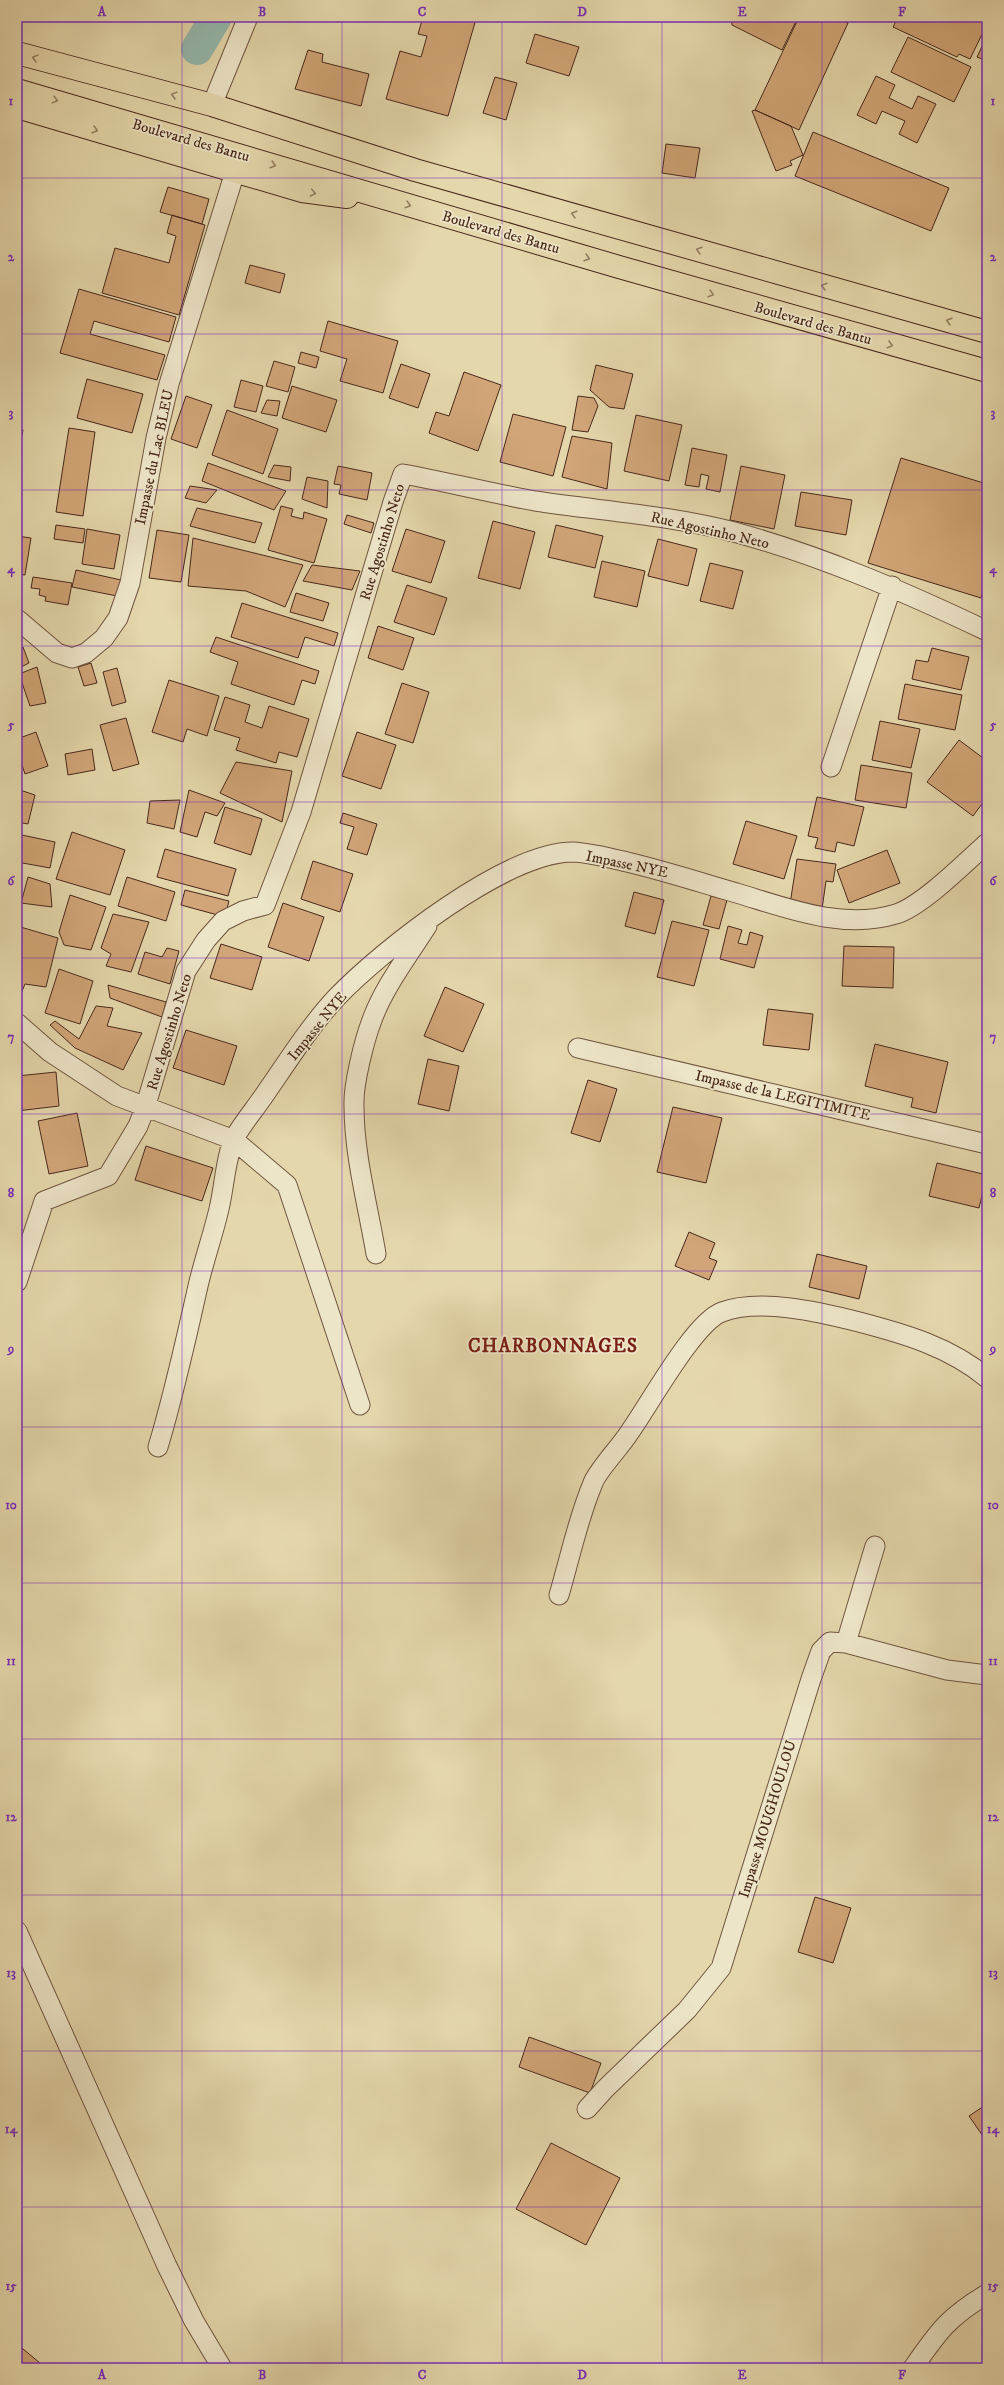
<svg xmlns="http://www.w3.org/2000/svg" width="1004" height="2385" font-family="'IM FELL DW Pica',serif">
<rect width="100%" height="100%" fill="#e4d7ab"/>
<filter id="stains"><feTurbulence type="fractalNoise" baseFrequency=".005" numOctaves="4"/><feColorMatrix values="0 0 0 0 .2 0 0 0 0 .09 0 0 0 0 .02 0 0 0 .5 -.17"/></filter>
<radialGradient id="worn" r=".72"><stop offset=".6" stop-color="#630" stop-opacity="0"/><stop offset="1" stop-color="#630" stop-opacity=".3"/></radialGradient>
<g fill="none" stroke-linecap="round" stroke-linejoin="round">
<path stroke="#95b9ad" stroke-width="32" d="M197 49 216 17"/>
</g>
<path fill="#d1a577" stroke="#48281b" d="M423 17 476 19 448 116 386 99 400 51 421 57 427 36 418 34Z
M731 17H798L782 50 732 25Z
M799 17H835L848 23 799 130 755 110Z
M898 17H977L987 24 970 59 959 54 957 57 893 27Z
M535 34 579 47 569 76 526 63Z
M987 36V61L977 57Z
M908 37 971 67 954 102 891 72Z
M308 50 323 54 322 62 369 74 361 106 295 89Z
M876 76 895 85 889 98 912 109 918 96 936 104 917 143 899 134 905 121 882 111 876 124 857 115Z
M495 77 517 83 506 120 483 113Z
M755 110 791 126 803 155 790 161 792 165 776 171 752 111Z
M813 132 949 188 931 231 795 176Z
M666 144 700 148 695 178 662 173Z
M168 187 209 199 202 224 160 212Z
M172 215 205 225 179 315 102 293 115 248 169 263 176 236 167 233Z
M250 265 285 274 280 293 245 283Z
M79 289 176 317 169 342 94 321 90 334 165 355 157 380 60 353Z
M328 321 398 341 383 393 340 381 347 359 320 351Z
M301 352 319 357 316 368 298 363Z
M274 361 295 367 288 392 266 386Z
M401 364 430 374 418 408 389 398Z
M596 365 633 374 624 409 609 407 590 390Z
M464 372 501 385 478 451 429 433 436 412 449 416Z
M87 379 143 394 132 433 77 418Z
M241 380 263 386 256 412 234 407Z
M292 386 337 400 326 432 282 418Z
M186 396 212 405 197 448 171 439Z
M578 396 594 398 598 406 588 432 572 430Z
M267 400 280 401 277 416 261 413Z
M227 410 278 429 263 474 212 455Z
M513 414 566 427 553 476 500 462Z
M636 415 682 425 669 481 624 471Z
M69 428 95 432 83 516 56 512Z
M17 429 23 430 17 459Z
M572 436 612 443 607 489 562 477Z
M692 448 727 455 720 492 706 489 709 476 701 474 699 487 685 485Z
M901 458 987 484V579L981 598 868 563Z
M208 463 286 491 274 510 202 481Z
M274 465 291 467 290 481 268 477Z
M338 466 372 473 367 500 339 494 341 485 334 484Z
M741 466 785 475 774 529 730 520Z
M307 477 328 481 327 508 302 499Z
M190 486 217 490 206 503 185 498Z
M801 492 852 500 846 535 795 526Z
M281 506 293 509 291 516 303 519 304 512 327 519 314 563 268 550Z
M197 508 262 523 255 543 190 526Z
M347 515 374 523 371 533 344 524Z
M493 521 535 532 520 589 478 578Z
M56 525 85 529 83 543 54 539Z
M556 525 603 536 595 568 548 557Z
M87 529 120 535 114 569 82 564Z
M406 529 445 541 431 583 392 571Z
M157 530 189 535 181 582 149 578Z
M17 536 31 538 25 575 17 574Z
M193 538 303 565 285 607 246 591 188 586Z
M658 539 697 549 688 586 648 576Z
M602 561 645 571 637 607 594 597Z
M710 563 743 571 733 609 700 601Z
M312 565 360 571 352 590 303 581Z
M76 570 121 580 117 596 72 587Z
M33 577 72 583 68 605 45 601 46 597 39 595 40 589 31 588Z
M407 585 447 598 434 635 394 622Z
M296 593 329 603 323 621 290 612Z
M242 603 338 633 334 646 305 637 298 658 231 637Z
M378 626 414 638 403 670 368 658Z
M216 637 319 671 315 684 302 680 294 705 231 684 238 662 210 652Z
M23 647 29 663 17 669V649Z
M932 648 969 657 961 690 912 679 916 660 928 662Z
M91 663 97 683 84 686 78 667Z
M37 667 46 703 30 706 19 674Z
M117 668 126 702 112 706 103 672Z
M169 680 219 696 207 736 187 729 183 742 152 732Z
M402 683 429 692 413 743 385 734Z
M905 684 962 695 955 730 898 719Z
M225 697 250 705 245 722 262 728 269 706 309 719 297 757 279 752 276 763 236 750 240 738 214 730Z
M126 718 139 764 113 771 100 725Z
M880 721 920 729 911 768 872 760Z
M36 732 48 766 25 774 21 762 17 764V739Z
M357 732 396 745 381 789 342 776Z
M959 740 987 761V797L973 816 927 782Z
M92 749 95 770 68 775 65 754Z
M236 762 292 771 282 822 220 793Z
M861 765 912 773 906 808 855 800Z
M17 789 35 795 28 824 17 822Z
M189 790 225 803 217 816 205 812 197 837 180 832Z
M817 797 864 807 854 846 837 842 835 852 815 848 818 838 808 836Z
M180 800 174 829 147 823 150 801Z
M225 807 262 819 251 855 214 843Z
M343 813 377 824 367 855 347 849 354 827 340 823Z
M746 821 797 836 784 879 733 864Z
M72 832 125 850 110 895 56 879Z
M17 834 55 842 50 868 17 862Z
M165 849 236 869 228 896 157 877Z
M887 850 900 883 849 903 837 870Z
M797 859 836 864 833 882 826 881 822 909 790 904Z
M313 861 353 874 340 912 301 899Z
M28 877 50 884 52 907 21 903Z
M127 877 175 892 166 921 118 906Z
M185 890 229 901 225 917 181 905Z
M634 892 664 900 655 934 625 926Z
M70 895 106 907 91 950 64 945 59 932Z
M711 896 727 900 719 929 703 925Z
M283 903 324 917 309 961 268 947Z
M113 914 149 922 131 972 106 966 111 954 101 948Z
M672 921 709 930 694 986 657 977Z
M17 926 58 938 46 987 25 984 20 996 17 992Z
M728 926 742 930 738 943 747 945 750 932 763 936 754 968 720 959Z
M221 944 262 957 252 990 210 978Z
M844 946 894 947 893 988 842 986Z
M167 948 179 951 170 984 138 974 145 952 162 957Z
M59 969 93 981 80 1024 45 1013Z
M108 985 166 1002 162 1017 110 998Z
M445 987 484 1004 463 1052 424 1036Z
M96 1006 113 1008 107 1026 142 1033 123 1070 75 1048 50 1025 55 1021 79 1039Z
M768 1009 813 1014 809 1050 763 1045Z
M186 1030 237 1046 224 1085 173 1068Z
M875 1044 948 1062 936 1113 911 1107 913 1098 865 1086Z
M428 1059 459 1066 449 1111 418 1104Z
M56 1072 59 1106 17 1111V1076Z
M588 1080 617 1089 600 1142 571 1133Z
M673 1107 722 1118 706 1183 657 1172Z
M77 1113 88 1166 49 1174 38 1121Z
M146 1146 213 1168 202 1201 135 1180Z
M937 1163 987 1175 979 1208 929 1196Z
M689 1232 715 1243 709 1258 717 1261 709 1280 675 1266Z
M817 1254 867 1266 859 1299 809 1287Z
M815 1897 851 1908 833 1963 798 1952Z
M529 2037 601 2063 590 2093 519 2067Z
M987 2104V2142L969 2116Z
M551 2143 620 2178 586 2245 516 2209Z
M17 2344 46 2368H17Z"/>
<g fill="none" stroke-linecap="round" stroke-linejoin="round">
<g stroke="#6f543f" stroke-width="21">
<path id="minor" d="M212 105 248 17
M17 619 57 653 72 658 86 653 104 638 118 618 130 583 156 438 169 384 235 172
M831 767 892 586
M17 1023 50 1052 117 1096 234 1140 287 1185 360 1405
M578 1048 987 1144
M376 1254C368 1206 354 1155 354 1106 353 1085 364 1041 372 1020 384 987 408 956 427 926
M17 1282 44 1201 108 1176 138 1126 145 1108 186 971 206 940 223 921 243 911 265 905 301 812 393 502 403 474C447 482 491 493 535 501 601 511 669 515 734 532 822 556 905 592 987 631
M158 1447C174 1394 186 1340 198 1286 204 1260 213 1235 219 1209 224 1189 226 1154 235 1137 243 1123 254 1110 263 1097 286 1064 309 1027 336 998 382 950 506 852 573 852 591 853 610 858 627 862 665 871 702 883 740 894 789 909 844 930 896 914 922 906 966 862 987 843
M559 1595C570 1558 578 1518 593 1483 597 1471 621 1446 629 1433 648 1407 694 1322 722 1312 760 1298 820 1312 859 1322 905 1334 950 1347 987 1378
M846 1643 875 1546
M17 1931 167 2266 194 2321 222 2368
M587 2109 605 2089 687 2010 721 1968 811 1679 821 1651 830 1642 846 1643 947 1670 987 1675
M913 2368C938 2332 948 2317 987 2294"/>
</g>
<g stroke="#48281b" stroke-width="24">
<path id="trunk" d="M17 53 212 105 415 170 987 332
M17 90 619 267 987 371
M17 107 302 191 347 197"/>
</g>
<use href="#minor" stroke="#ede5c8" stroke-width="19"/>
<use href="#trunk" stroke="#e4d7ab" stroke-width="22"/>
</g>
<defs><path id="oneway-chevron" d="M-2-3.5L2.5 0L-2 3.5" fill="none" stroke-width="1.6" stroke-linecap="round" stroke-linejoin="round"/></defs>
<g stroke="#968063">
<use href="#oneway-chevron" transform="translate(35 58) rotate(-165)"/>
<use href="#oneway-chevron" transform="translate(174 95) rotate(-165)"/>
<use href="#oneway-chevron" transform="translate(55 100) rotate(15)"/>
<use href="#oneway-chevron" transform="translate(95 130) rotate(16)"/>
<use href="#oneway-chevron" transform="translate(273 165) rotate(17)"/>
<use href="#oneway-chevron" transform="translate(313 193) rotate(11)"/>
<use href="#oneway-chevron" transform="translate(408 205) rotate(16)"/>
<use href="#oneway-chevron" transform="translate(574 214) rotate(-164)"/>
<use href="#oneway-chevron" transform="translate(699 250) rotate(-164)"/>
<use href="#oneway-chevron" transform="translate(587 258) rotate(16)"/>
<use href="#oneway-chevron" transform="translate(824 286) rotate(-164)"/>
<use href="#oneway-chevron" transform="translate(711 294) rotate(16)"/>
<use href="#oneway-chevron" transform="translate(949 321) rotate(-164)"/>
<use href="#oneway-chevron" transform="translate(890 345) rotate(15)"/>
</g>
<path fill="none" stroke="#7b2cbf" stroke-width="1" stroke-opacity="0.55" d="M182 17V2368M342 17V2368M502 17V2368M662 17V2368M822 17V2368M17 178H987M17 334H987M17 490H987M17 646H987M17 802H987M17 958H987M17 1114H987M17 1271H987M17 1427H987M17 1583H987M17 1739H987M17 1895H987M17 2051H987M17 2207H987"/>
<g text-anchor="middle" stroke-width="3.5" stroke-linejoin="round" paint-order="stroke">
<g font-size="15" fill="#48281b" stroke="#ede5c8">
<text transform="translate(191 140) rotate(16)" y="5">Boulevard des Bantu</text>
<text transform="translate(501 232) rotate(16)" y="5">Boulevard des Bantu</text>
<text transform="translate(813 323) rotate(16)" y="5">Boulevard des Bantu</text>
<text transform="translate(154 457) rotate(-78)" y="5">Impasse du Lac BLEU</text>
<text transform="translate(710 530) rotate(13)" y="5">Rue Agostinho Neto</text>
<text transform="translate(382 542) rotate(-73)" y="5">Rue Agostinho Neto</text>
<text transform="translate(627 864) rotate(12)" y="5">Impasse NYE</text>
<text transform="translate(317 1026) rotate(-51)" y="5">Impasse NYE</text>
<text transform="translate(169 1032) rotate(-73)" y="5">Rue Agostinho Neto</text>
<text transform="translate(783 1095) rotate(13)" y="5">Impasse de la LEGITIMITE</text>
<text transform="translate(767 1819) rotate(-73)" y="5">Impasse MOUGHOULOU</text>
</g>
<g font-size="19" font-weight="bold" letter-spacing="1" fill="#7a1f14" stroke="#ede5c8">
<text x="553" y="1352">CHARBONNAGES</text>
</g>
</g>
<rect width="1004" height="2385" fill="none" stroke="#e4d7ab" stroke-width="44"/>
<rect x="22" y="22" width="960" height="2341" fill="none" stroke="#7b2cbf" stroke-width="1.5"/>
<g font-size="13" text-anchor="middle" font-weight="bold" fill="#7b2cbf">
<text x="102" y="16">A</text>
<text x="262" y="16">B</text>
<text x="422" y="16">C</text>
<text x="582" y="16">D</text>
<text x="742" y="16">E</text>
<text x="902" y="16">F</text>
<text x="11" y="105">1</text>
<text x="993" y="105">1</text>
<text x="11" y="261">2</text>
<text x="993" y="261">2</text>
<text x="11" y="417">3</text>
<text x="993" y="417">3</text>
<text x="11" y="573">4</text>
<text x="993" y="573">4</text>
<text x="11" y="729">5</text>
<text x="993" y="729">5</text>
<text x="11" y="885">6</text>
<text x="993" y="885">6</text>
<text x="11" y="1041">7</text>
<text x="993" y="1041">7</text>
<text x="11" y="1197">8</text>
<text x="993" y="1197">8</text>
<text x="11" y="1353">9</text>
<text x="993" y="1353">9</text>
<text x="11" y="1509">10</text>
<text x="993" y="1509">10</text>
<text x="11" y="1665">11</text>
<text x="993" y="1665">11</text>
<text x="11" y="1821">12</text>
<text x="993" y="1821">12</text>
<text x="11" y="1977">13</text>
<text x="993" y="1977">13</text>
<text x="11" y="2133">14</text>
<text x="993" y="2133">14</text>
<text x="11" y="2290">15</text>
<text x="993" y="2290">15</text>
<text x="102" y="2379">A</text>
<text x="262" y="2379">B</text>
<text x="422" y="2379">C</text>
<text x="582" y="2379">D</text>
<text x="742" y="2379">E</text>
<text x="902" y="2379">F</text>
</g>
<rect width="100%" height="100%" filter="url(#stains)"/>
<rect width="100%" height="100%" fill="url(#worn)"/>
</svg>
